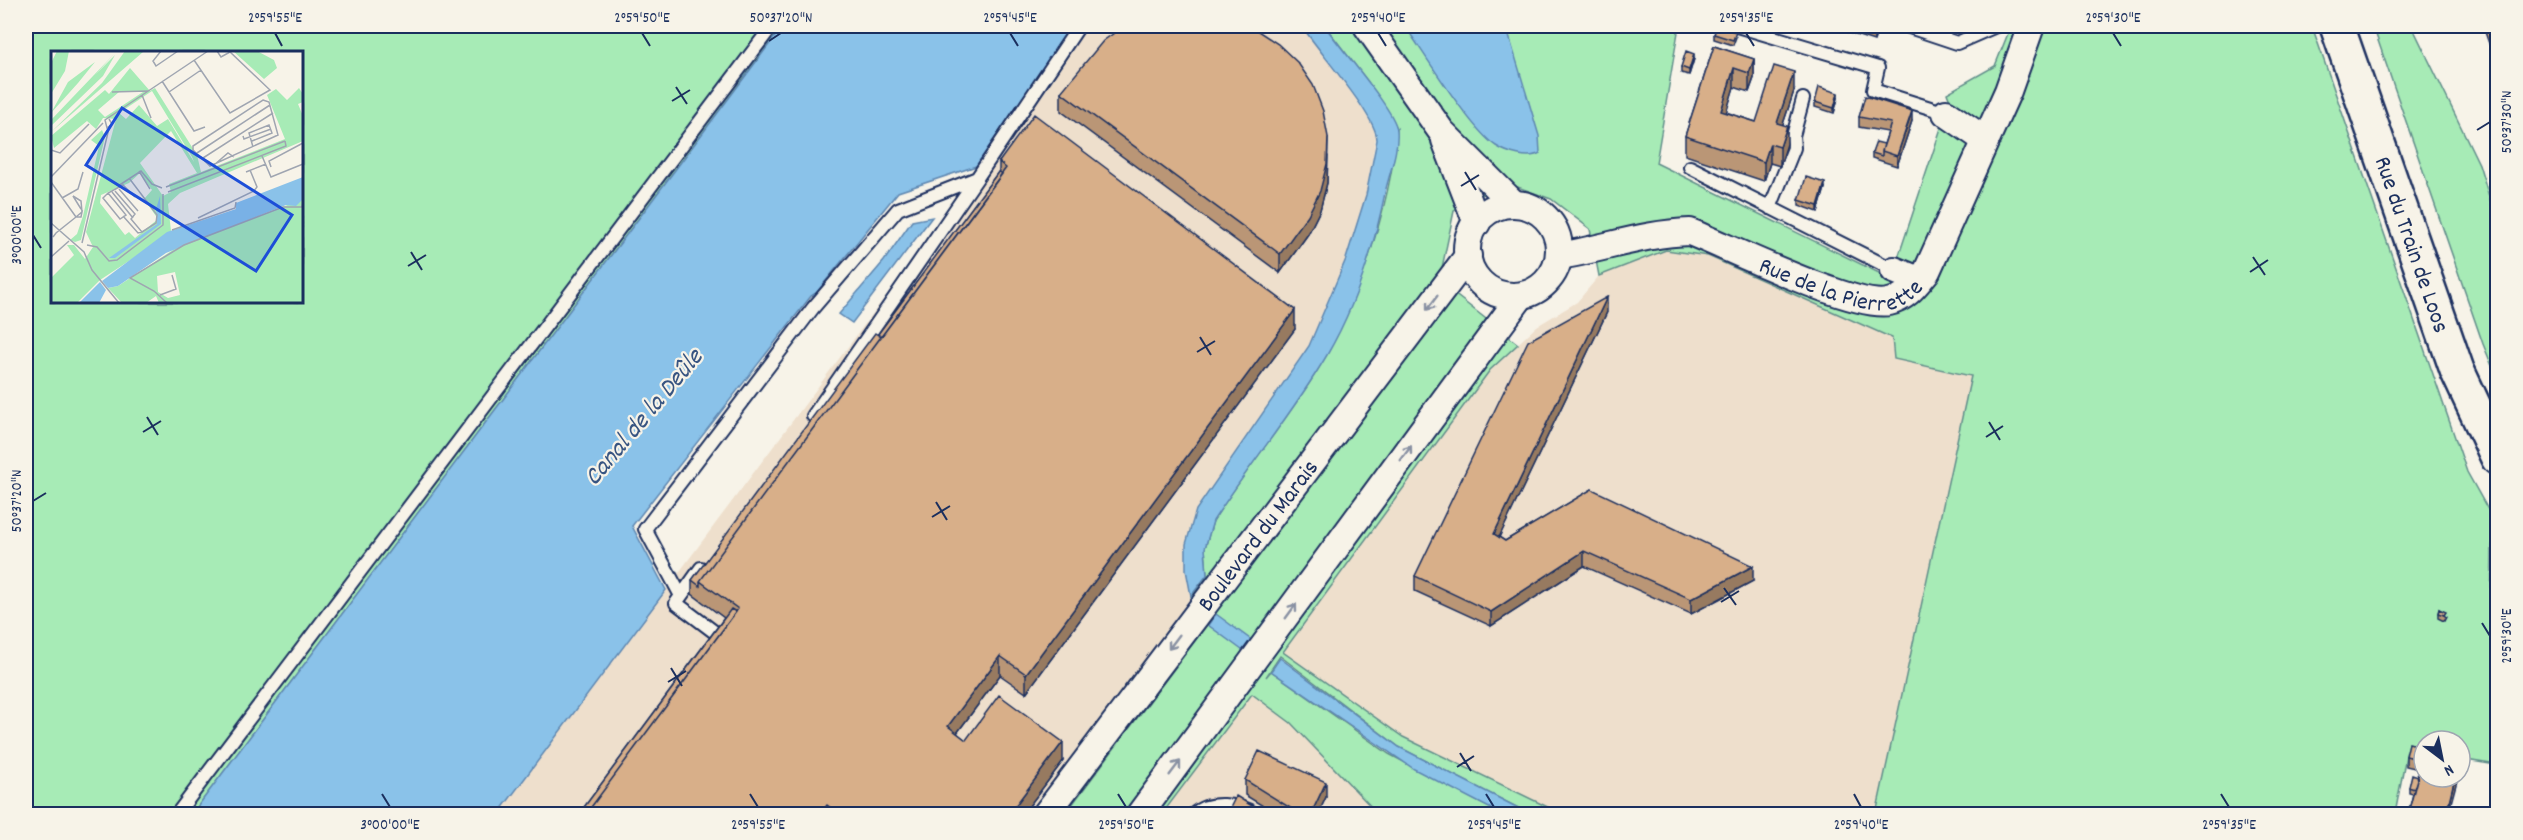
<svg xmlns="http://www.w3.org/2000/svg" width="2523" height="840" font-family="Dekko,sans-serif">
<rect width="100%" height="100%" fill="#f7f3e8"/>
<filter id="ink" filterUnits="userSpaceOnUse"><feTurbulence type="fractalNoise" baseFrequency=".0167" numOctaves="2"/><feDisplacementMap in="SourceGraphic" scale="12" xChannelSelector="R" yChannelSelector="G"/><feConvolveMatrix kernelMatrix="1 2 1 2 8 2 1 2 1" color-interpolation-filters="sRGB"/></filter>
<g filter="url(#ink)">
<path fill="#eedfcc" d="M1072 26H1302L1353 94 1377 132 1366 195 1346 259 1309 346 1196 510 1186 570 1191 596 1208 625 1064 814H498L892 288Z
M1666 250 1708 256 1892 338 1971 376 1876 814H1562L1403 737 1283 652 1490 370 1537 326 1577 302 1599 276Z
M1252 694 1291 723 1378 814H1162Z"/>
<path fill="#a7ebb6" stroke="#618d8a" stroke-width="1.5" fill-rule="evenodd" d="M26 26H783L192 814H26ZM52 52H302V302H52Z
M1325 26H1679L1656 163 1891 279 1950 101 1947 93 1995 66 2011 26H2312L2467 472 2496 524 2492 547 2491 615 2498 628 2497 765 2460 759V741H2424V752L2407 750 2395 814H1876L1971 376 1894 359 1892 338 1708 256 1666 250 1599 276 1590 229 1551 199 1504 182 1454 211 1439 282 1518 344 1490 370 1283 652 1403 737 1562 814H1530L1399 747 1280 656 1266 677 1271 671 1389 754 1501 814H1378L1291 723 1252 694 1162 814H1065L1207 625 1191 596 1207 575 1205 548 1213 521C1244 473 1279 429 1310 382 1354 316 1391 207 1397 128L1368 82Z
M2373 26H2412L2479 164 2497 222V378L2483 344Z"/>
<path fill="#8ac2e9" stroke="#5e87b1" stroke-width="1.5" d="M783 26H1072L976 166 898 192 816 293 811 296 632 526 666 590 498 814H192Z
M1302 26H1325C1339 47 1395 110 1397 130 1399 150 1389 174 1385 193 1374 247 1355 307 1327 355 1293 413 1249 465 1213 521L1205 548 1207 575 1191 596 1186 570V544L1196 510 1309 346 1346 259 1366 195 1377 140C1377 116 1317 50 1302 26Z
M1405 26H1506L1539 136 1540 153C1529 160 1507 153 1496 146 1471 130 1424 53 1405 26Z
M932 217 852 323 839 314 884 261 912 221Z
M1216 614 1254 642 1246 653 1208 625Z
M1280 658 1399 747 1530 814H1501L1414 769 1271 671Z"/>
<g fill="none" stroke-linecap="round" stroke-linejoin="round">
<g stroke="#1b2f5e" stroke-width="16">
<path id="lane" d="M1737 26 1878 68 1873 90 1946 113
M1906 26 1957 43 1996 26
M1690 167 1894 270
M1770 208 1794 148 1793 136 1803 99
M813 416 977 178
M701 568 676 603 721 637 717 642
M681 596 645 529 813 308 898 209 977 178 1079 26
M177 814 772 26
M1194 814C1208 800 1240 804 1255 814"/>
</g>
<g stroke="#1b2f5e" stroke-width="30">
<g id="street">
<path d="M1367 26 1441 131 1514 204"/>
<path d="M1946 113 1985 140"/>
<path d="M1445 140 1477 223"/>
<circle cx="1513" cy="250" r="46"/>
<path id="s1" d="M1559 256C1603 249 1646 233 1690 232 1728 247 1856 310 1889 302 1907 298 1916 284 1927 271L2008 91 2031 26"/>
<path d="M1894 270 1919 280"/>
<path id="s2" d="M1046 814 1468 256"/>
<path d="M1140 814 1521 296"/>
</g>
</g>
<g stroke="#1b2f5e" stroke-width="38">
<g id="secondary">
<path id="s3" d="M2337 26 2457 370 2498 458"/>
</g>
</g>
<use href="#lane" stroke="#f7f3e8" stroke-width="12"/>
<use href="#street" stroke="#f7f3e8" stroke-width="26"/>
<use href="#secondary" stroke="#f7f3e8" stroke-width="33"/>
</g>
<path fill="#ba9676" stroke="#1b2f5e" stroke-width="1.5" d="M1843 26H1878V27L1874 41 1843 31Z
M1956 26H1965L1964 28Z
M2485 26H2498V54L2493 55 2485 32Z
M1714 34 1736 37 1733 45 1714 39Z
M1714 46 1754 59V78L1749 92 1734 87 1726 112 1756 122 1794 91 1783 124 1787 144 1780 166 1770 163 1764 181 1685 155V136Z
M1694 59 1689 75 1681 73V67Z
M1061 92 1328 156 1327 183 1320 210 1308 234 1280 273 1061 111Z
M1838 98 1834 113 1815 107V102Z
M1859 117 1912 121 1897 166 1872 158V153L1884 144 1888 132 1859 127Z
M999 162 1295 329 1026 693 1000 675 957 733 966 740 1063 761 1023 814H579L724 618 692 594V580L878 335 999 171Z
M1825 188 1818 212 1799 205V200Z
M1607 312 1499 537 1505 541 1592 489 1753 581 1691 614 1584 566 1491 626 1415 591V576Z
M2439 609 2446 617 2444 621 2438 618V613Z
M2424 747 2448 814H2408L2413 794 2409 793V787L2418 776 2419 769 2406 766V756Z
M1245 780 1326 797 1318 814H1276L1245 795Z"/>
<path fill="#977a60" stroke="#1b2f5e" stroke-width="1.5" d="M1877 26H1878V27L1874 41V36Z
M2498 44V54L2493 55V45Z
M1694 54V59L1689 75V70Z
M1754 59V78L1749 92V73Z
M1734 68V87L1721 130V111Z
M1794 72V91L1777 142V123Z
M1838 93V98L1834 113V108Z
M1912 111V121L1897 166V156Z
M1787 126V144L1780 166V147Z
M1328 137 1327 183 1320 210 1308 234 1280 273V254Z
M1770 144V163L1764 181V162Z
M1825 183V188L1818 212V206Z
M1607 297V312L1494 548V534Z
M1295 310V329L1026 693V674Z
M1584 551V566L1491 626V612Z
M1753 566V581L1691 614V599Z
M1000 656V675L948 745V726Z
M1063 742V761L1023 814H1009Z
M2455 777H2458L2448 814H2446Z
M1326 782V797L1318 814H1311Z
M827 805V814H820Z"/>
<path fill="#d8af89" stroke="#1b2f5e" stroke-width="1.5" d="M1124 26H1246L1255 29 1278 44 1298 63 1313 85 1323 111 1328 137 1327 164 1320 191 1308 215 1280 254 1061 92 1103 41Z
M1717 26 1736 32 1733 40 1714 34Z
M1843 26H1877L1874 36Z
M2486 26H2498V44L2493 45Z
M1714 46 1754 59 1749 73 1734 68 1721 111 1756 122 1774 66 1794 72 1777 123 1787 126 1780 147 1770 144 1764 162 1685 136Z
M1686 51 1694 54 1689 70 1681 67Z
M1819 87 1838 93 1834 108 1815 102Z
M1865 96 1912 111 1897 156 1882 151 1891 123 1859 117Z
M1034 114 1295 310 1026 674 1000 656 948 726 966 740 999 695 1063 742 1009 814H839L827 805 820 814H586L738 609 700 581 1006 168 999 162Z
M1876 142 1884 144 1882 151V156L1872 153Z
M999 171 1002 174 881 337 878 334Z
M1806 177 1825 183 1818 206 1799 200Z
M1607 297 1494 534 1505 541 1592 489 1753 566 1691 599 1584 551 1491 612 1415 576 1528 341Z
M875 333 881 337 700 581V586L692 580Z
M731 609 736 612 586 814H579Z
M2439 609 2446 612 2444 615 2438 613Z
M2409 743 2424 747V777H2455L2446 814 2430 810 2429 814H2408L2422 760 2406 756Z
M1259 751 1326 782 1311 814H1300L1245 780Z
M2412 774 2418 776 2414 789 2409 787Z
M1236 796 1265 814H1227Z
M827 809 834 814H823Z"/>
<defs><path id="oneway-shaft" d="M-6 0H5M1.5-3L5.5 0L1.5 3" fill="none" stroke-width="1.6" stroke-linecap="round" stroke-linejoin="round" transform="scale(1.5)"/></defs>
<g stroke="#8991a3">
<use href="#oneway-shaft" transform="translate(1432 303) rotate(127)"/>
<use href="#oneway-shaft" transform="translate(1406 453) rotate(-54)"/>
<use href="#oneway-shaft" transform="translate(1291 611) rotate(-54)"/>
<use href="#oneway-shaft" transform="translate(1174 642) rotate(127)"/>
<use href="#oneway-shaft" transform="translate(1175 768) rotate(-53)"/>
</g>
</g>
<path fill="none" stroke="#1b2f5e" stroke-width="2" d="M275 33 282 46M642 33 650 46M1010 33 1018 46M1378 33 1386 46M1746 33 1754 46M2113 33 2121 46M769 41 781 33M676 87 687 104M672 101 690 90M2477 130 2490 122M1465 172 1476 190M1461 186 1479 175M33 235 41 248M411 252 422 270M2253 257 2265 275M408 266 426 255M2250 272 2268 260M1200 337 1211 355M1197 352 1215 341M147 417 158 435M1989 422 2000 440M143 432 161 421M1986 437 2003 426M33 501 46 493M936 502 947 520M932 517 950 506M1724 588 1736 605M1721 602 1739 591M2482 623 2490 636M671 668 682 686M668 682 686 671M1460 753 1471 771M1457 767 1474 756M382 794 390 807M750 794 758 807M1118 794 1126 807M1486 794 1494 807M1854 794 1861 807M2221 794 2229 807"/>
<g text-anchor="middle" stroke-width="4.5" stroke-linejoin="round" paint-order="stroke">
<g font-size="24" fill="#1b2f5e" stroke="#f7f3e8">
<text dy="8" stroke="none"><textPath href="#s3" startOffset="231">Rue du Train de Loos</textPath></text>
<text dy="8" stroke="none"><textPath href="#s1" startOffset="296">Rue de la Pierrette</textPath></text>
<text dy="8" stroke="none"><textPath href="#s2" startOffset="350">Boulevard du Marais</textPath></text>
</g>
<g font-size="26" font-style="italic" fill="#375481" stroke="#f7f3e8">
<text transform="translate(642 416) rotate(-50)" y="9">Canal de la Deûle</text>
</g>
</g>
<g transform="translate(51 51)">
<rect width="252" height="252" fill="#f7f3e8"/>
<path d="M6 0H18L14 20 0 43V12ZM74 0 92 1 0 81 51 32ZM182 0H206L223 9 226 17 213 28ZM63 3 44 24 64 4 52 25 0 75V69ZM44 11 27 32 0 62 17 31ZM79 17 99 40 104 37 146 104 150 121 234 88 216 44 225 38 236 49 248 37 252 43V51L247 53 252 65V90L129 142 117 153 120 180 113 187 49 229 26 252H0V227L23 204 16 194H23L34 208 42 196 35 181 65 68 52 67 45 78 36 70 3 97 0 85 54 39 58 43ZM101 40 141 106 143 111 117 68 106 75 88 54 75 68 68 62ZM68 41H92L54 66 47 59ZM120 80 146 122 118 133 120 141 112 145 89 112ZM89 122 101 139 93 148 107 168 84 187 78 181 74 184 49 152 50 144 78 132ZM51 79 54 86 35 167 30 189 24 191 19 189 26 183 32 165 48 95 40 89ZM252 148V252H108L105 245 95 252H71L57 237 67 235 125 197ZM124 221 129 244 117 247 107 241 106 225Z" fill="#a7ebb6" fill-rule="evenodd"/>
<path d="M252 126V148L245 155 235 154 115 202 67 235 57 237 51 230 116 181 185 158V152ZM109 145 110 173 64 207H58L106 173 105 158ZM49 231 55 239 48 252H28Z" fill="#8ac2e9"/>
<path fill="none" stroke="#9fa5b1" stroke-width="1.5" d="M110 0 102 10 105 15 127 0M143 9 179 62 219 39 179 1 170 6 166 0M111 30 143 80 154 76M61 41 97 40M118 41 150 19M91 44 100 67M212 49 218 51 227 84 159 115 142 99V95ZM58 68 61 73 56 77 54 69 157 0M192 85 193 88 220 78M201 90 221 82 218 74 198 82 202 96M0 99 9 102 38 73M146 102 219 54M211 105 220 126 252 113M152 107 222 62M163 114 177 102 183 106M220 116 218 110 252 92M88 120 99 138M195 121 215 113M0 126 52 72M78 127 106 164 105 172 91 181M0 131 25 166M67 135 90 120 101 133 111 137M115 136 234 90M68 138 87 160M64 140 84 163 80 168 91 181 87 182 72 165M61 141 82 167M117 141 235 95 234 90M57 142 75 164 69 168 52 147 57 142 72 134 84 146M11 147 27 138 32 121M30 158 22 145 30 150 31 161M147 167 203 140 206 136 199 119M0 172 33 201 41 219 68 252M121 179 184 157 185 151M2 186 5 182 25 166 31 161 30 166H25M31 192 58 77M36 194 46 196 58 210 66 209 112 174V143M0 206 18 190M109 244 125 238 121 224M116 252 103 240 79 227 133 194 232 156H251L252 152"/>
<path fill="#1d4ed8" fill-opacity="0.15" stroke="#1d4ed8" stroke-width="3" d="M71 57 241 164 205 220 35 114Z"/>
<rect width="252" height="252" fill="none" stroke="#1b2f5e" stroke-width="3"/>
</g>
<rect width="2523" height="840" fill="none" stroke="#f7f3e8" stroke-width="66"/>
<g transform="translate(2442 759) rotate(148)"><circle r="28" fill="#f7f3e8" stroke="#9fa5b1" stroke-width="1.5"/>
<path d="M0-4.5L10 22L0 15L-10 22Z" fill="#1b2f5e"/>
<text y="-9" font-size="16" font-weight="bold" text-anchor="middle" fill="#1b2f5e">N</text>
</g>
<rect x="33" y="33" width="2457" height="774" fill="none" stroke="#1b2f5e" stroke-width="2"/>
<g font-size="15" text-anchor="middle" fill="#1b2f5e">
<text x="275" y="22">2°59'55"E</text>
<text x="642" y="22">2°59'50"E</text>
<text x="781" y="22">50°37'20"N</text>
<text x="1010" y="22">2°59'45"E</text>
<text x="1378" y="22">2°59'40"E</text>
<text x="1746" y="22">2°59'35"E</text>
<text x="2113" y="22">2°59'30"E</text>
<text transform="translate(2506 122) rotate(-90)" y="5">50°37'30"N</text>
<text transform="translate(16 235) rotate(-90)" y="5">3°00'00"E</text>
<text transform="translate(16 501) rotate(-90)" y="5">50°37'20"N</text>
<text transform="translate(2506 636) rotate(-90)" y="5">2°59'30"E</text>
<text x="390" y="829">3°00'00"E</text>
<text x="758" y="829">2°59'55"E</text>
<text x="1126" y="829">2°59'50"E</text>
<text x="1494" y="829">2°59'45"E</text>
<text x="1861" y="829">2°59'40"E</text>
<text x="2229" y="829">2°59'35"E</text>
</g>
</svg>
